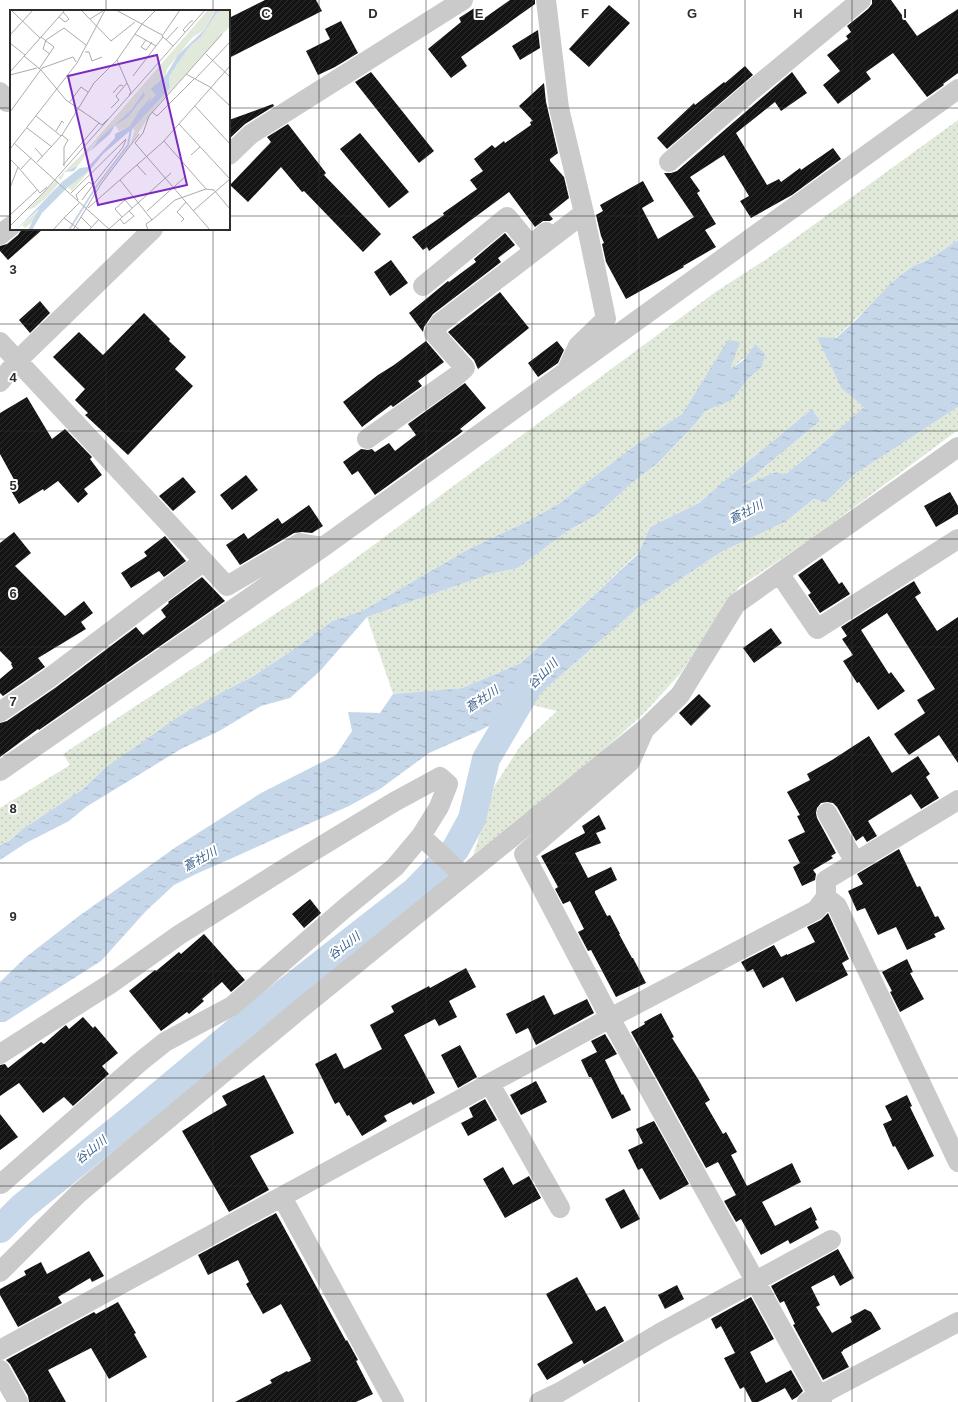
<svg xmlns="http://www.w3.org/2000/svg" width="958" height="1402" font-family="Arial,'Noto Sans JP',sans-serif">
<defs>
<pattern id="grass-dots" width="8" height="8" patternUnits="userSpaceOnUse"><rect width="8" height="8" fill="#e1eada"/><path d="M2 2h.1M6 6h.1" fill="none" stroke="#c1c9bb" stroke-width="1.8" stroke-linecap="round"/></pattern>
<pattern id="water-ripples" width="26" height="14" patternUnits="userSpaceOnUse"><rect width="26" height="14" fill="#c6d7ea"/><path d="M2 4q2-2 4 0t4 0M15 11q2-2 4 0t4 0" fill="none" stroke="#aab9c9"/></pattern>
<pattern id="building-hatch" width="6" height="6" patternUnits="userSpaceOnUse"><rect width="6" height="6" fill="#141414"/><path d="M-1 1l2-2M0 6l6-6M5 7l2-2" fill="none" stroke="#2e2e2e"/></pattern>
</defs>
<rect width="100%" height="100%" fill="#fff"/>
<path fill="url(#grass-dots)" d="M958 120V240L928 260 913 266 835 338 842 389 864 407 821 445 786 474 776 472 741 487 820 421 812 409 724 481 699 503 650 527 638 553 521 663 462 688 393 694 367 617 490 574 518 568 566 532 598 514 633 482 658 463 696 423 705 410 732 400 748 379 762 367 755 344 747 356 729 370 728 341 682 414 638 443 560 503 526 522 467 550 362 611 332 621 297 647 252 677 230 688 105 768 83 789 24 828 9 841 0 845V808L70 765 63 754 325 581 714 293 768 258Z
M958 407V430L814 537 739 587 680 674 646 711 575 777 473 856 495 785 521 745 557 711 528 704 639 607 721 552 785 522 814 499 826 502 855 474Z"/>
<path fill="url(#water-ripples)" d="M958 240V407L855 474 826 502 814 499 785 522 721 552 639 607 528 704 481 730 429 753 380 789 349 806 270 841 237 856 198 873 174 885 146 911 101 961 5 1022H0V982L26 957 79 916 176 847 261 793 336 755 352 731 348 712 380 713 393 694 462 688 521 663 638 554 650 527 699 503 724 481 812 409 820 421 742 486 776 472 786 474 821 445 864 407 842 389 817 337 836 338 856 320 891 283 913 266 928 260Z
M728 340 740 342 730 369 744 360 755 344 765 354 762 367 748 379 732 400 705 411 696 423 658 463 633 482 598 514 566 532 518 568 490 574 367 617 321 670 290 698 261 706 219 731 181 749 86 807 69 821 26 843 0 860V845L9 841 24 828 83 789 105 768 181 715 230 688 252 677 297 647 332 621 362 611 467 550 526 522 560 503 638 443 682 414Z"/>
<g fill="none" stroke-linecap="round" stroke-linejoin="round">
<path stroke="#c6d7ea" stroke-width="28" d="M0 1229 22 1207 136 1115 246 1023 415 891 455 850 472 819 486 759 530 684 534 681"/>
</g>
<path fill="url(#building-hatch)" d="M265 0H316L322 11 229 58V18Z
M510 0H535V4L461 57 467 66 451 78 428 49 461 22 459 18 476 7 483 19Z
M872 0H891L917 36 958 9V73L943 84 944 85 927 97 893 53 866 72 871 79 838 104 823 85 840 71 827 55 848 39 846 36 851 32 847 26 868 9 872 4Z
M609 5 630 23 589 67 569 49Z
M341 21 358 53 335 67 318 75 306 51 330 39 325 29Z
M538 30 540 48 520 60 512 46Z
M745 66 753 75 667 149 657 138 694 103 695 105 724 82 725 83Z
M371 72 434 151 419 163 355 82Z
M792 72 807 93 781 111 775 102 736 133 767 185 779 179 781 182 800 168 801 170 833 148 841 159 792 195 751 218 740 201 749 196 724 155 690 177 700 191 697 193 716 224 705 230 716 247 683 266 684 267 626 299 606 262 602 244 604 243 601 236 596 215 603 211 600 205 643 181 654 201 642 208 658 239 694 217 664 173H671L677 171Z
M544 83 546 102 558 153 550 159V161L564 177 569 198 549 214 553 219 550 221H543L535 227 509 192 429 251 427 247 423 250 412 237 444 215 443 213 477 189 470 180 483 171 474 159 492 145 495 148 504 141 505 143 531 125 530 122 533 121 519 106Z
M273 104 274 106 245 124 229 139V120Z
M288 124 326 173 324 175 381 234 363 252 304 191 302 192 281 167 248 202 230 185 271 142 267 137Z
M360 133 409 192 389 208 340 149Z
M22 229H43L8 260 0 251V246L7 244 18 235Z
M505 233 515 245 498 258 501 262 433 314 424 327 423 332 409 313 448 281 449 282 476 262 474 259Z
M391 260 408 283 390 296 374 272Z
M500 292 529 328 478 369 474 360 448 332Z
M40 301 50 313 30 333 19 320Z
M144 313 170 339 169 341 186 357 175 369 193 386 128 455 85 415 88 413 75 400 85 389 53 357 79 332 103 355Z
M426 341 444 362 418 381 422 386 393 407 391 405 362 427 343 402 378 375 394 365Z
M557 341 564 350 558 363 538 377 528 363Z
M465 383 486 408 460 429 463 431 458 435 375 495 358 471 352 475 343 462 361 449 368 450 372 449 375 452 389 443 395 451 416 435 408 424Z
M27 397 52 439 65 429 92 457 90 459 102 475 84 489 88 494 78 503 58 481 44 491 43 489 19 504 10 489 17 485 0 454V413Z
M246 475 258 490 232 510 220 495Z
M183 477 196 492 173 511 159 496Z
M950 492 958 506V514L936 527 924 506Z
M309 505 323 526 312 533 302 532 294 533 240 565 226 545 244 533 248 539 278 518 282 524Z
M14 532 31 553 15 566 65 616 84 601 93 613 81 622 86 629 38 658 45 667 3 696 0 693V679L13 668 11 664 12 663 0 651V543Z
M165 536 186 561 164 577 159 571 131 588 121 573 147 556 144 552Z
M822 558 839 584 842 582 850 594 820 613 808 595 811 593 798 575Z
M202 577 225 601 39 730 38 729 0 757V723L7 721 55 688 136 627 143 635 166 617 161 610 169 603 168 602Z
M914 581 921 593 915 597 937 631 958 617V763L939 735 909 755 894 734 925 713 917 700 935 689 887 613 861 630 889 674 891 672 905 691 878 710 859 682 857 683 843 661 853 655 842 639 847 636 841 627Z
M771 628 782 643 754 663 743 648Z
M699 694 711 706 691 726 679 713Z
M869 736 892 773 918 756 930 774 926 777 939 798 921 809 911 794 868 821 877 836 867 842 863 836 856 841 837 807 833 803 827 802 821 803 817 808 816 813 817 818 836 853 831 856 833 858 813 870 816 874 815 880 802 886 793 867 800 863 788 840 805 832 797 816 800 815 787 792 810 780 807 774 832 760Z
M599 815 606 829 596 833 601 843 575 853 588 878 611 867 617 880 595 891V893L607 916 610 915 620 934H619L632 958H633L646 983 616 997 591 950 588 951 578 932 584 929 570 901 563 904 555 889 558 887 541 856 585 833 582 826Z
M899 849 917 887 920 886 935 917 938 916 945 929 934 934 936 937 907 950 896 927 878 935 865 908 857 911 848 891 863 884 857 874Z
M310 899 321 913 304 928 292 914Z
M828 913 849 959 842 963 848 975 796 1002 783 977 763 988 753 969 747 972 741 962 774 945 781 957 787 954V955L815 942 807 927 821 920Z
M204 934 245 980 231 992 222 982 202 999 204 1001 189 1014 187 1012 161 1031 129 991 155 970 156 971 179 952 181 954Z
M907 959 913 972 910 973 924 999 900 1012 890 992 892 991 882 972Z
M466 968 476 987 449 1001 457 1017 439 1026 435 1019 404 1035 435 1093 413 1105 411 1102 384 1116 387 1121 362 1136 349 1115 347 1116 339 1102 335 1104 315 1064 336 1053 344 1069 382 1049 370 1025 394 1012 391 1006 429 986 430 988Z
M544 995 554 1015 587 999 594 1013 536 1045 528 1028 516 1034 506 1014Z
M661 1013 674 1037 672 1038 698 1079 710 1100 705 1103 723 1134 726 1132 737 1152 731 1155 747 1186 792 1163 801 1182 762 1202 775 1226 811 1207 817 1220 815 1221 819 1228 790 1244 788 1240 761 1255 741 1219 736 1222 724 1201 736 1195 718 1162 706 1168 631 1032 645 1024 644 1022Z
M83 1017 93 1028 95 1026 118 1053 102 1066 109 1074 73 1106 64 1097 43 1113 19 1083 0 1096V1065L5 1064 8 1068 41 1042 44 1044 61 1029 66 1025 69 1029Z
M605 1034 617 1054 605 1060 622 1095 623 1094 631 1110 612 1119 591 1077H589L581 1060 597 1052 591 1041Z
M460 1045 477 1077 458 1088 441 1055Z
M264 1075 294 1133 250 1156 269 1190 229 1212 182 1131 227 1105 222 1096Z
M536 1081 547 1102 521 1115 510 1095Z
M907 1095 912 1106 910 1107 934 1156 908 1170 895 1146 893 1147 883 1124 892 1120 885 1106Z
M485 1099 497 1120 468 1136 461 1123 473 1117 469 1108Z
M0 1114 18 1137 0 1150Z
M654 1121 689 1184 660 1200 642 1168 638 1170 628 1150 643 1143 636 1129Z
M503 1167 513 1185 529 1176 541 1198 505 1218 483 1179Z
M624 1189 640 1219 621 1229 605 1199Z
M276 1213 346 1341 347 1340 358 1360 356 1361 373 1394 356 1402H235L272 1383 270 1380 287 1371 288 1372 311 1361 310 1359H311L281 1304 263 1314 246 1284 249 1282 238 1260 208 1275 198 1255Z
M838 1249 854 1278 840 1286 834 1275 811 1287 820 1305 816 1307 832 1333 852 1322 850 1317 865 1309 871 1312 881 1329 843 1350V1351L841 1352 849 1367 823 1380 793 1325 795 1324 784 1301 780 1303 771 1286Z
M89 1251 104 1276 92 1282 90 1278 58 1297 62 1303 18 1327 0 1295V1289L26 1275 24 1271 41 1262 47 1274Z
M577 1277 596 1311 605 1306 624 1341 584 1364 582 1360 547 1380 537 1364 573 1343 546 1294Z
M677 1285 684 1299 665 1309 658 1295Z
M751 1297 774 1339 750 1352 766 1383 791 1370 803 1391 797 1397 792 1400 785 1388 758 1402H752L744 1387 740 1389 724 1358 735 1353 721 1326 716 1329 711 1319Z
M118 1302 136 1333 134 1334 147 1357 109 1379 91 1348 48 1370 66 1402H29L28 1396 10 1364 6 1360 94 1312 96 1314Z"/>
<g fill="none" stroke-linecap="round" stroke-linejoin="round">
<path stroke="#cacaca" stroke-width="20" d="M546 0 559 108 584 213 606 319 578 346 567 370
M0 92 7 102 11 99
M229 155 251 134 463 0
M669 162 751 91 861 0
M0 235 11 226
M423 286 507 217 531 246 546 232
M0 342 227 586 300 543 323 547
M0 382 17 361 153 229
M367 439 455 377 465 368 434 333 440 323 584 213
M779 573 817 629 958 539
M0 712 48 679 204 561
M643 733 630 762 524 854 610 1018 822 1402
M0 771 323 547 958 89
M827 813 855 862
M421 836 464 876
M826 897 837 906 958 1162
M0 1054 110 984 179 935 300 859 394 802 440 777 448 784 439 807 421 836 395 867 345 908 232 1006 165 1042 140 1062 1 1184
M490 1084 560 1208
M282 1197 394 1402
M0 1272 79 1193 299 1010 645 729 680 695 736 604 958 447
M0 1350 610 1018 816 910 826 897V880L958 800
M0 1370 18 1402
M539 1402 560 1392 660 1333 831 1240
M807 1402 958 1322"/>
</g>
<path fill="none" stroke="#2d2d2d" stroke-width="1" stroke-opacity="0.55" d="M106 0V11M213 0V11M319 0V1402M426 0V1402M532 0V1402M639 0V1402M745 0V1402M852 0V1402M0 108H11M229 108H958M0 216H11M229 216H958M106 229V1402M213 229V1402M0 324H958M0 431H958M0 539H958M0 647H958M0 755H958M0 863H958M0 971H958M0 1078H958M0 1186H958M0 1294H958"/>
<g text-anchor="middle" stroke-width="4" stroke-linejoin="round" paint-order="stroke">
<g font-size="12" font-style="italic" fill="#3d638c" stroke="#fff">
<text transform="translate(746 512) rotate(-27)" y="4">蒼社川</text>
<text transform="translate(543 674) rotate(-45)" y="4">谷山川</text>
<text transform="translate(482 699) rotate(-34)" y="4">蒼社川</text>
<text transform="translate(200 859) rotate(-29)" y="4">蒼社川</text>
<text transform="translate(344 946) rotate(-38)" y="4">谷山川</text>
<text transform="translate(91 1150) rotate(-39)" y="4">谷山川</text>
</g>
</g>
<g transform="translate(10 10)">
<rect width="220" height="220" fill="#fff"/>
<path d="M198 0H205L195 19 182 28 157 59 156 65 147 73 143 79 147 85 141 93 133 97 120 116 109 121 105 115 124 100 134 87 135 82 133 84V82L121 100 84 134 66 158 55 162 51 170 48 168 81 135ZM213 0H220V16L145 98 120 135 125 120 122 119 160 78 159 67 168 53 181 35 190 28 207 3ZM80 160 62 181 58 177 61 173ZM46 170 49 173 39 185 24 198 17 200ZM30 199 24 211 15 218 12 215Z" fill="#e1eada"/>
<path d="M213 0 207 3 190 28 181 35 168 53 159 67 160 78 122 119 93 144 80 160 59 176 32 203 22 220H18L29 199 6 220 52 172 70 158 78 157 105 128V124L120 116 129 101 142 86 138 94 146 85 141 79 156 65 168 45 195 19 205 1ZM134 81V84L136 82 134 87 118 107 105 115 100 124 78 143 64 161 55 162 68 156 90 128 121 100Z" fill="#c6d7ea"/>
<path fill="none" stroke="#c6d7ea" stroke-width="2" d="M59 220 86 177 118 135 121 119"/>
<path fill="none" stroke="#ababab" stroke-width="1" d="M1 0 30 28M71 0 101 31 125 12M106 0 152 25M49 7 55 12 59 9 53 2M80 9 93 1M175 22 173 20 181 11H183M125 24 146 36 153 27M0 25 23 0M136 30 131 37 136 40 142 32M156 30 168 17M0 33 15 45M163 36 152 26 170 0M75 42H79L82 51 92 47M40 44 33 39 36 30 54 18 76 35M196 44 220 67M14 46 31 60 56 90 92 115 98 109M107 50 121 82 119 85M29 59 44 37 31 27M0 62 55 0M176 64 200 77 220 96M0 65 27 58M123 66 146 36M185 69 220 32M103 83 110 75 113 76M59 93 71 77 78 82M185 96 220 134M101 98 109 90 106 86 117 73M0 102 32 58 63 47 66 52M142 102 147 106 184 69M26 106 51 126M169 114 220 169 183 201M17 118 42 137M46 121 52 111 54 113M52 125 58 130 54 137V156M154 131 196 179 204 180 220 199M4 133 100 220M25 138 33 147M0 139 67 53 95 0M181 145 190 137M0 149 8 157 0 178M27 152 52 125 84 73 107 50 132 14 146 0M53 155 89 113M127 155 136 165M8 157 30 183 37 177M11 159 21 148M110 170 142 210 136 214 138 220M61 183 116 129 113 137 83 175M68 190 66 185 79 172 83 175 72 190M129 192 161 163M78 198 153 132 220 56M137 201 176 166M0 205 27 180M71 207 81 217M112 207 105 199 115 190 122 198M54 208 69 193M110 209 114 214 124 206 119 201M142 210 165 190 196 179M171 212 174 209 167 202 176 192M0 216 34 182 195 0M99 219 129 192M43 220 54 208 70 220M63 220 91 174 129 124M79 220 89 209M200 220 125 133 133 123 139 106 212 24"/>
<path fill="#7b2cbf" fill-opacity="0.15" stroke="#7b2cbf" stroke-width="2" d="M147 45 177 175 88 195 58 66Z"/>
<rect width="220" height="220" fill="none" stroke="#2d2d2d" stroke-width="2"/>
</g>
<g font-size="13" text-anchor="middle" font-weight="bold" fill="#2d2d2d" stroke="#fff" stroke-width="4" stroke-linejoin="round" paint-order="stroke">
<text x="266" y="18">C</text>
<text x="373" y="18">D</text>
<text x="479" y="18">E</text>
<text x="585" y="18">F</text>
<text x="692" y="18">G</text>
<text x="798" y="18">H</text>
<text x="905" y="18">I</text>
<text x="13" y="274">3</text>
<text x="13" y="382">4</text>
<text x="13" y="490">5</text>
<text x="13" y="598">6</text>
<text x="13" y="706">7</text>
<text x="13" y="813">8</text>
<text x="13" y="921">9</text>
</g>
</svg>
